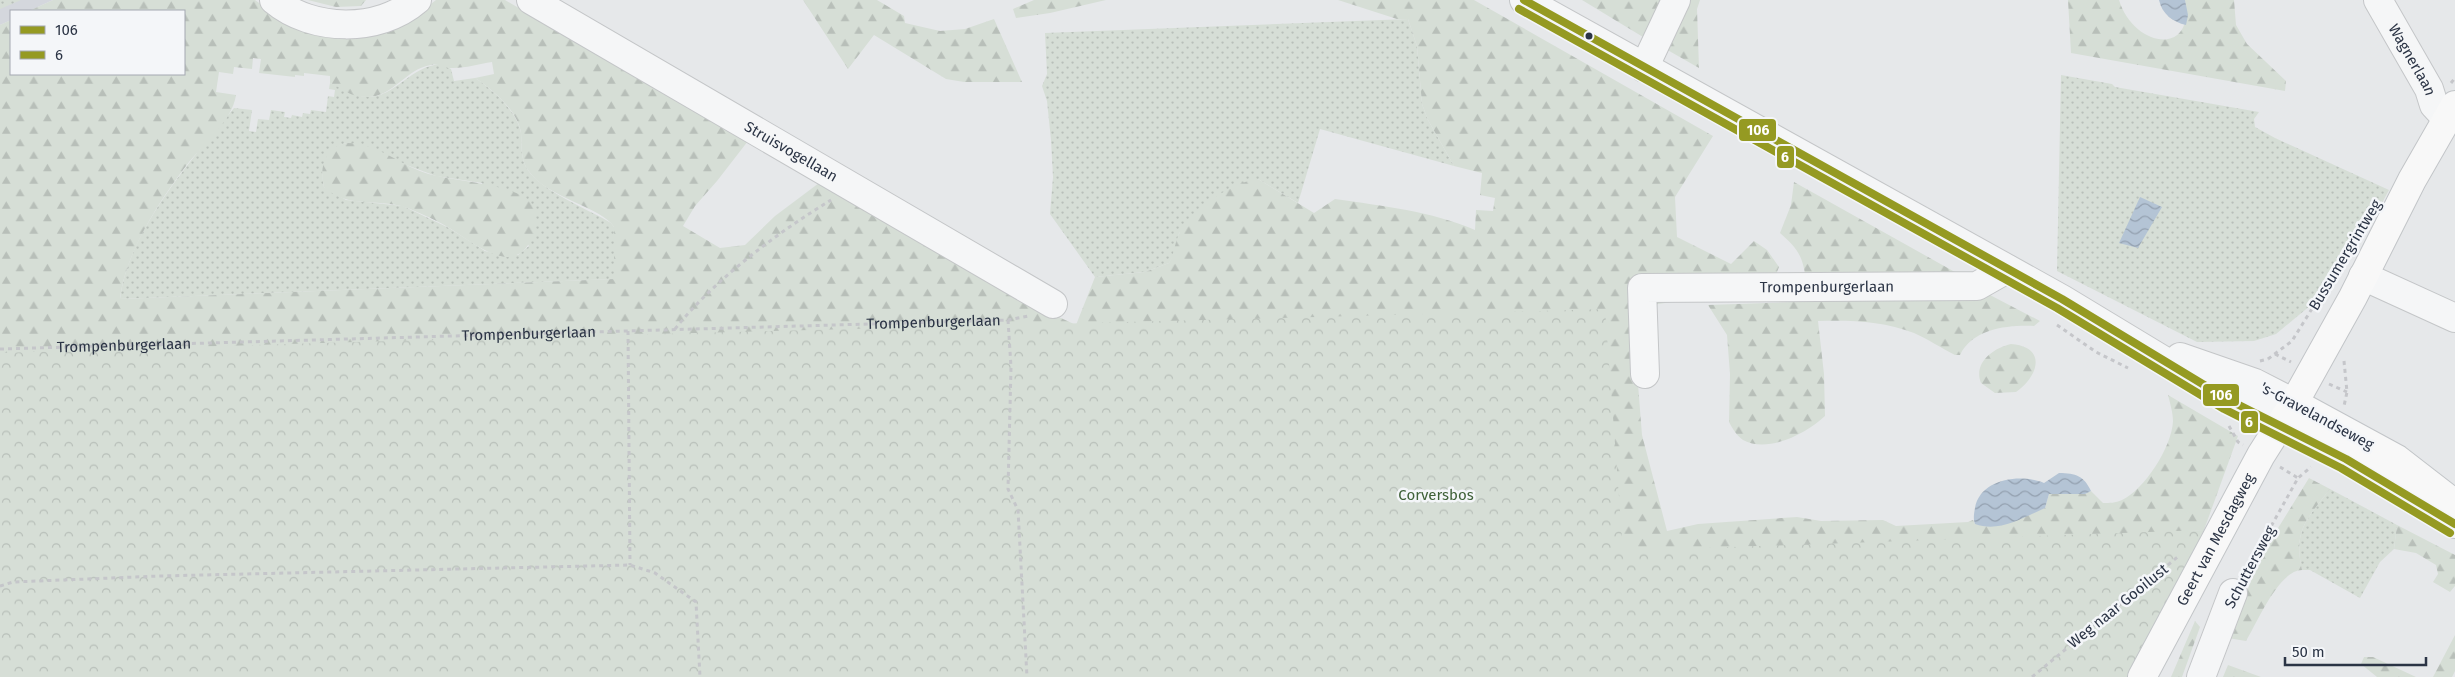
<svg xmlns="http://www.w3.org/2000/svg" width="2455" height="677" font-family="'Fira Sans',sans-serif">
<defs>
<pattern id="grass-dots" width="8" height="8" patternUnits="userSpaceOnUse" patternTransform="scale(1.25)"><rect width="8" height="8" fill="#d6ded6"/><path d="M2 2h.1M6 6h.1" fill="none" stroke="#b8bfb9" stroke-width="1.8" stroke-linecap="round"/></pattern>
<pattern id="forest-firs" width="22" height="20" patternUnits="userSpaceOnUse" patternTransform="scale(1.25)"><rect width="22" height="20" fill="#d6ded6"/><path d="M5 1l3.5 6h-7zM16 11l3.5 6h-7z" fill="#b8bfb9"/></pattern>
<pattern id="park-crowns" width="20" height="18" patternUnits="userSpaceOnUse" patternTransform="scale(1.25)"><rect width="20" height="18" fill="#d6ded6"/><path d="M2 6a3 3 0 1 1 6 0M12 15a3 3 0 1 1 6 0" fill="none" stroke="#b8bfb9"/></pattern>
<pattern id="water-waves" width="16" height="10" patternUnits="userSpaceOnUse" patternTransform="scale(1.25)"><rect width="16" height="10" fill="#b4c4d5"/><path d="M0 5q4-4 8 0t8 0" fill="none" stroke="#93a0af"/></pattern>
</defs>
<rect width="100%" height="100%" fill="#e6e8ea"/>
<path fill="#d4d7dd" d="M0 0H53L29 11H11V20L0 25Z"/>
<path fill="url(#grass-dots)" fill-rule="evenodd" d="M0 0H21L0 9Z
M1408 19 1417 46 1422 104 1428 120 1454 166 1320 129 1298 203 1258 179 1179 233 1176 251 1169 263 1145 272 1095 277 1050 214 1053 177 1051 140 1047 101 1042 86 1047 74 1045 33Z
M441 64 451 69 454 81 475 78C492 89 517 111 521 133 522 145 520 159 528 170 541 191 590 210 611 223L614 227V279L120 299C128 231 192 159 234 108L252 110 249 131 256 132 258 119 269 120 271 110 285 112 284 117 291 118 292 115 302 117 303 113 310 114 311 110 326 112 328 96 334 97 335 90 329 89 330 83C341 86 355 97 367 97 396 97 410 66 441 64ZM347 143 436 176 482 183 529 246 518 255H500L485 251 449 228 403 206 346 200 324 187C319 168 327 147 347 143Z
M2061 75 2112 84 2115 87 2259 112 2254 119 2255 127 2275 138 2389 190 2353 257 2340 263 2311 305 2276 334 2254 341 2197 342 2057 271Z
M2330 489 2397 525 2394 549 2380 562 2360 598 2310 570H2302C2293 530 2307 519 2330 489Z"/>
<path fill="url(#forest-firs)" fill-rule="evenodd" d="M53 0H255L277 16 427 7 436 0H505L748 141 717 181 695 206 683 226 720 248 745 245 775 216 819 183 1035 306 1076 325 1095 277 1145 272 1169 263C1175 252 1175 240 1181 230 1193 209 1234 181 1258 179L1314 213 1335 199C1383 206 1431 211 1475 230L1476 210 1493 211 1495 198 1480 195 1482 173 1454 166 1428 120 1422 104 1417 46 1408 19H1397L1338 0H1474L1713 136 1675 197 1677 237 1731 264 1754 241 1767 250 1779 267 1771 287 1632 308 1642 435 1667 531 1698 524 1797 517 1821 521 1883 520 1896 526 1968 522 1973 520 1975 524 2037 511 2045 508 2049 494H2085L2091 491 2103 503C2110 503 2115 503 2122 500 2144 490 2172 447 2173 421 2173 413 2170 403 2168 395L2238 436 2204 530 0 677V25L11 20V74H184V11H29ZM253 58 261 59 259 73 295 77V75L304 76V73L330 76V83C339 86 348 95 358 96 392 103 403 69 431 65 440 63 445 69 453 68 466 68 479 64 492 62L494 74 475 78C492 89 518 111 521 133 522 145 520 159 528 170 546 198 602 207 614 227V279L120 299C125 254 159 201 186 166 202 145 232 122 236 95L216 92 219 72 233 74 234 67 252 69Z
M308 0H366L361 6 336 7Z
M803 0H877L904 16 905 23 940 31 965 29 994 19 1022 82H964L946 79 874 35 848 69Z
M1034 0H1106L1050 13 1016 18 1013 9Z
M1582 0H1663L1643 37Z
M1682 0H1700L1697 9 1699 68 1664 48Z
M2068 0H2119C2133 47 2195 58 2185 0H2234L2236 25 2247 44 2286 81 2285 91 2071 53Z
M347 143C375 143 395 161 420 171 447 182 510 182 529 201 536 209 538 221 535 230 519 281 479 247 451 229 438 221 424 215 410 209 382 197 348 210 324 187 319 167 325 147 347 143Z
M1794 182 1962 276 1806 281C1803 256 1798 249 1780 233L1791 205Z
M1990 295 2040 321 2034 326C2009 325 1973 328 1960 355H1955C1941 348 1928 339 1914 333 1883 321 1851 320 1818 321L1824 374 1825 416C1807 433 1768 454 1743 440 1737 436 1732 428 1729 422L1730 374 1727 335 1708 305Z
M2011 344C2048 347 2038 377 2016 392L1995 393 1981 383C1973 363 1993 348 2011 344Z
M2309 478 2330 489C2307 519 2293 530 2302 570 2279 570 2257 623 2246 641L2228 638 2262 554Z
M2397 525 2455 555V586L2450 592 2433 582 2438 574 2436 565 2416 553 2394 549Z
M2195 621 2200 627 2182 677H2171Z
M2455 635V671L2452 677H2433Z
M2364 657H2373L2416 677H2377L2361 664Z
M2228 665 2261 677H2223Z"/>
<path fill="url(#park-crowns)" d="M1605 309 1623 551 2204 530 2135 677H0V353C535 335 1070 325 1605 309Z"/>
<path fill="url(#water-waves)" d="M2159 0H2185L2188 15 2186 25C2173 22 2162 14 2159 0Z
M2140 197 2162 207 2138 248 2119 243Z
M2059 473C2076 473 2084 476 2091 491L2085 494H2049L2045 508C2024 517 2000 533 1975 524 1973 518 1974 514 1975 508 1980 479 2020 473 2044 483Z"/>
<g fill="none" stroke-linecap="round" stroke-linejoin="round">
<g stroke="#c4c6c8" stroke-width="30">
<g id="minor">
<path d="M274 0C312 32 379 33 417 0"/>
<path id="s2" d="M531 0 1053 304"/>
<path d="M1524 0 2062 299 2229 400 2280 426"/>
<path id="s3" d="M2378 0 2429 89 2434 105 2447 119"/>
<path d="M1644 68 1676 0"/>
<path d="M2363 276 2455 318"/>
<path d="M2180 357 2255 383 2294 403"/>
<path id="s4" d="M1645 374 1642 288 1977 286 2007 269"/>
<path d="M2201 677 2233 593"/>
</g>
</g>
<g stroke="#c2c5c8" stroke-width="30">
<g id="major">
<path d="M2294 403 2397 459 2455 504"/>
<path d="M2280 426 2346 459 2455 524"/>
<path id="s5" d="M2142 677 2261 455 2294 403 2353 297 2412 180 2455 105"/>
</g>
</g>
<g stroke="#c5c6ca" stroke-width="3" stroke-dasharray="4 4" stroke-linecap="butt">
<path d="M2451 83 2455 78"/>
<path d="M1008 320 1011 367 1008 489 1018 510 1027 677"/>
<path d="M2057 325 2096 352 2128 368"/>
<path d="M675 329C715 279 777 233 831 200"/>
<path d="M628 331 630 565"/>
<path id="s1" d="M0 349 1008 320 1028 316"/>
<path d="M2275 354 2291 362"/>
<path d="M2268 359 2292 341 2352 244"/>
<path d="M2260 361 2268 359"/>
<path d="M2344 361 2347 392 2344 406"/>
<path d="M2329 384 2347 392"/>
<path d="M2229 426 2238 442 2243 445"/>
<path d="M2280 467 2298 478"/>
<path d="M2244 575 2298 478 2311 467"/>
<path d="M0 586 13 582 160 576 630 565 655 573 696 602 700 677"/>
<path d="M2032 677 2180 555"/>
</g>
<use href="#minor" stroke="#f5f6f7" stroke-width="28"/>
<use href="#major" stroke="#f8f8f8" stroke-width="28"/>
<g stroke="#f4f6f9" stroke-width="11">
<path id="bus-1" d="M1524 0 2062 299 2229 400 2346 459 2455 524"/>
</g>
<g stroke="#f4f6f9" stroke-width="11">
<path id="bus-2" d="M1519 9 2057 308 2224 409 2341 468 2450 533"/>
</g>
<use href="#bus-1" stroke="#959a22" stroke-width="8"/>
<use href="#bus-2" stroke="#959a22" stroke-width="8"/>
</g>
<circle fill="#2b3445" stroke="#f4f6f9" stroke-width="2" cx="1589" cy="36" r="4.5"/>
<g text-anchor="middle" stroke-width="5" stroke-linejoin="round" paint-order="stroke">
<g font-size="15" fill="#2b3445" stroke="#f4f6f9">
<text dy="5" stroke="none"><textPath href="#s3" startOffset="69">Wagnerlaan</textPath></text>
<text dy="5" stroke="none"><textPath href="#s2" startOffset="301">Struisvogellaan</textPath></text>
<text transform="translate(2345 255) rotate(-59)" y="5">Bussumergrintweg</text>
<text dy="5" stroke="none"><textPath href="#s4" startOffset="271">Trompenburgerlaan</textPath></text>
<text dy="5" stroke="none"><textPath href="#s1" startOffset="934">Trompenburgerlaan</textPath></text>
<text dy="5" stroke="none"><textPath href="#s1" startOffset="529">Trompenburgerlaan</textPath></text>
<text dy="5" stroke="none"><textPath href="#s1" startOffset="124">Trompenburgerlaan</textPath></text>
<text transform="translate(2317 416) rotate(28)" y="5">'s-Gravelandseweg</text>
<text dy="5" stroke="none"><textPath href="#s5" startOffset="156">Geert van Mesdagweg</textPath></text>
<text transform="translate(2250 567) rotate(-62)" y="5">Schuttersweg</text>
<text transform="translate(2118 606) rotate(-39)" y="5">Weg naar Gooilust</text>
</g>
<g font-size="15" fill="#3f6138" stroke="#f4f6f9">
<text x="1436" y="500">Corversbos</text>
</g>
</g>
<g stroke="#f4f6f9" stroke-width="2">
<rect x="1738" y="118" width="39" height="24" rx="5" fill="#959a22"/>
<rect x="1776" y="145" width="19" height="24" rx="5" fill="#959a22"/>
<rect x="2202" y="383" width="38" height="24" rx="5" fill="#959a22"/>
<rect x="2240" y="410" width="19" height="24" rx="5" fill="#959a22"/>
</g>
<g font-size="14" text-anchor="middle" font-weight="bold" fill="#fff">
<text x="1758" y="135">106</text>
<text x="1785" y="162">6</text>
<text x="2221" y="400">106</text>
<text x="2249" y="427">6</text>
</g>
<rect x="10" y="10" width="175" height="65" fill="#f4f6f9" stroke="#a4a8b1"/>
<rect x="20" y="26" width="25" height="8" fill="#959a22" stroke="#a4a8b1"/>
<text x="55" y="35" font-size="15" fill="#2b3445">106</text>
<rect x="20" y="51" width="25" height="8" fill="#959a22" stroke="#a4a8b1"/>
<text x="55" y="60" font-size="15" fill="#2b3445">6</text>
<path d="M2285 657v8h141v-8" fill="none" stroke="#2b3445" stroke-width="2.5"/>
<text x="2292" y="657" font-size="15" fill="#2b3445" stroke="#f4f6f9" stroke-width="4" paint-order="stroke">50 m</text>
</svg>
